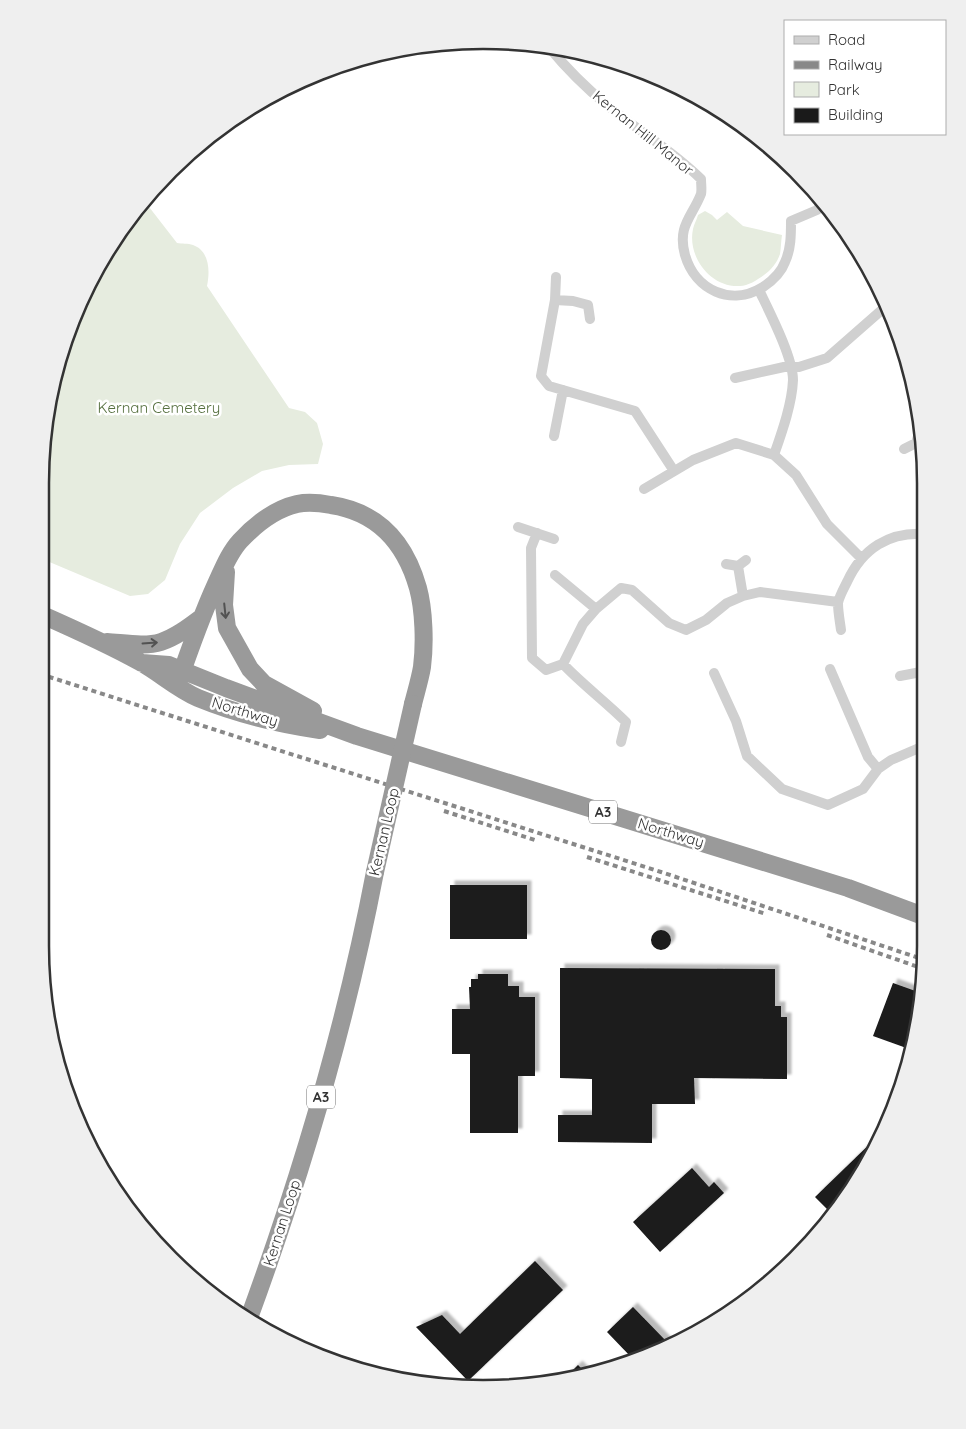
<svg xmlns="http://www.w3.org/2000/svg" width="966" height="1429" font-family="Quicksand,sans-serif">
<defs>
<filter id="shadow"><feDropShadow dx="4.5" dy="-4.5" stdDeviation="1" flood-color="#0004"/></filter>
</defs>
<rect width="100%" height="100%" fill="#fff"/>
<path fill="#e6ecdf" d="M146 203 177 243C182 244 188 243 193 245 210 251 210 272 207 286L289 408 305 412 317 423 323 444 318 464 289 465 262 471 233 488 200 513 180 544 165 580 148 594 130 596 40 558V483L48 397 86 287Z
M705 211 712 215 717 220 727 212 743 226 782 235C781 241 781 248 780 254 777 263 771 270 764 275 757 280 748 286 740 286 711 288 687 257 693 229 694 224 697 219 698 215Z"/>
<path fill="#1a1a1a" filter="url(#shadow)" d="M450 885H527V939H450Z
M651 940a10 10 0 1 1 20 0a10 10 0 1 1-20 0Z
M560 968 775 969V1006H781V1017H787V1079L694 1078 695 1104H652V1143L558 1142V1115H592V1079L560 1078Z
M478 974H508V986H519V997H535V1076H518V1133H470V1054H452V1009H470L469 987H471V979H478Z
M893 983 921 993 918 1032 912 1050 873 1036Z
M877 1137 881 1140 880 1142 830 1212 815 1197Z
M692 1168 709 1187 714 1182 724 1193 660 1252 633 1222Z
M535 1261 563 1290 468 1381 416 1327 442 1315 460 1334Z
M633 1307 668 1343 631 1357 607 1332Z
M578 1365 587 1374 570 1380 562 1381Z"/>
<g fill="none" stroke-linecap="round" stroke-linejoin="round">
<path stroke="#d0d0d0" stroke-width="10" d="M548 46C566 68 586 88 608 106 639 131 673 151 701 179 701 184 702 190 701 194 692 217 677 226 685 255 695 290 731 307 763 287 772 281 781 273 785 262 791 249 791 235 791 221L817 210 823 203
M556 277 555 300 541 376 549 386 635 411 674 471
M759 290C769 311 793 357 793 380 792 404 782 432 774 455
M555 300 573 301 588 305 590 319
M735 378 784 367H799L827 358 884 308 890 309
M554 436 563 390
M904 449 916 443 920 430
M644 489 693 460 736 443 774 455 796 475 827 524 861 558
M518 527 554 539
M537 533 531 548 532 658 546 670 563 664 583 624 596 609 621 588 632 590 669 623 686 630 706 620 727 603 743 596 760 592 838 602
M726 564 738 566 746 560
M738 566 743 596
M555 575 596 609
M841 630C840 622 838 612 838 603 839 597 844 588 847 582 862 549 889 531 926 534
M563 664C583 685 606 702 626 722L621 742
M830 669 868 757 878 769
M714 673 736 721 747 756 782 789 828 805 863 789 878 769 891 760 926 745
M900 676 926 671"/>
<path stroke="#9a9a9a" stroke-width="18" d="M226 572 224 605 227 628 250 669 264 684 313 711
M40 614C74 629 108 644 140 662 160 673 177 689 198 698 237 714 279 724 320 730
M107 642C124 643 145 647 161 642 176 637 189 627 201 618
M142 663 169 665 226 688 357 736 848 888 926 917
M177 686C189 651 201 617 216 584 223 569 229 553 240 541 255 525 275 509 297 504 307 502 320 503 331 505 378 512 405 542 418 588 424 610 425 644 422 667 420 679 416 692 413 704
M249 1318C302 1173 346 1024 375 872"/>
<path stroke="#888" stroke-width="4" stroke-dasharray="5 4" stroke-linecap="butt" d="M40 674 661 872 925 960
M444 811 535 840
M587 857 766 914
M827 935 924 969"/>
<path stroke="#9a9a9a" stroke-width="18" d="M375 872 413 704"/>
</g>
<defs><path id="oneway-shaft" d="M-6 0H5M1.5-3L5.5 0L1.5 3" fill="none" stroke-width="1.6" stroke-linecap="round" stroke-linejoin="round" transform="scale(1.25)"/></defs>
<g stroke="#525252">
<use href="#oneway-shaft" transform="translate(225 611) rotate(84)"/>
<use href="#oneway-shaft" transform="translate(150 643) rotate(-4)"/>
</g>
<g text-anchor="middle" stroke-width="5" stroke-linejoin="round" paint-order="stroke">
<g fill="#fff" stroke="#707070" stroke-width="1">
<rect x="589" y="800.5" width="28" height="23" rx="4"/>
<rect x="307" y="1085.5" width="28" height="23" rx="4"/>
</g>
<g font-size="14" font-weight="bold" fill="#333">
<text x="603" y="817">A3</text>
<text x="321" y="1102">A3</text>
</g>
<g font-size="15" fill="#333" stroke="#fff">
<text transform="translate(643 133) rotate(39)" y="5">Kernan Hill Manor</text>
<text transform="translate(245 712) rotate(17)" y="5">Northway</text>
<text transform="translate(384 832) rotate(-77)" y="5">Kernan Loop</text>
<text transform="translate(671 833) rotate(17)" y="5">Northway</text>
<text transform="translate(282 1223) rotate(-72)" y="5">Kernan Loop</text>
</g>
<g font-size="15" fill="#56703f" stroke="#fff">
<text x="159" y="413">Kernan Cemetery</text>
</g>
</g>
<path d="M0 0H966V1429H0ZM483 49H483A434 434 0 0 1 917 483V946A434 434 0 0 1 483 1380H483A434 434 0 0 1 49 946V483A434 434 0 0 1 483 49Z" fill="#efefef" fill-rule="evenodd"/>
<path fill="none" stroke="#333" stroke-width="2.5" d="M483 49H483A434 434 0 0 1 917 483V946A434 434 0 0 1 483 1380H483A434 434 0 0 1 49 946V483A434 434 0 0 1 483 49Z"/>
<rect x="784" y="20" width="162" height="115" fill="#ffffff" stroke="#adadad"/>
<rect x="794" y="36" width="25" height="8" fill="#d0d0d0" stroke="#adadad"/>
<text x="828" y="45" font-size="15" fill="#333333">Road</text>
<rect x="794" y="61" width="25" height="8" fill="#888888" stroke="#adadad"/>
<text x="828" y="70" font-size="15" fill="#333333">Railway</text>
<rect x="794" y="82" width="25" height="15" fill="#e6ecdf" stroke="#adadad"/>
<text x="828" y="95" font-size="15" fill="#333333">Park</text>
<rect x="794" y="108" width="25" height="15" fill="#1a1a1a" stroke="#adadad"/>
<text x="828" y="120" font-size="15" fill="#333333">Building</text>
</svg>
